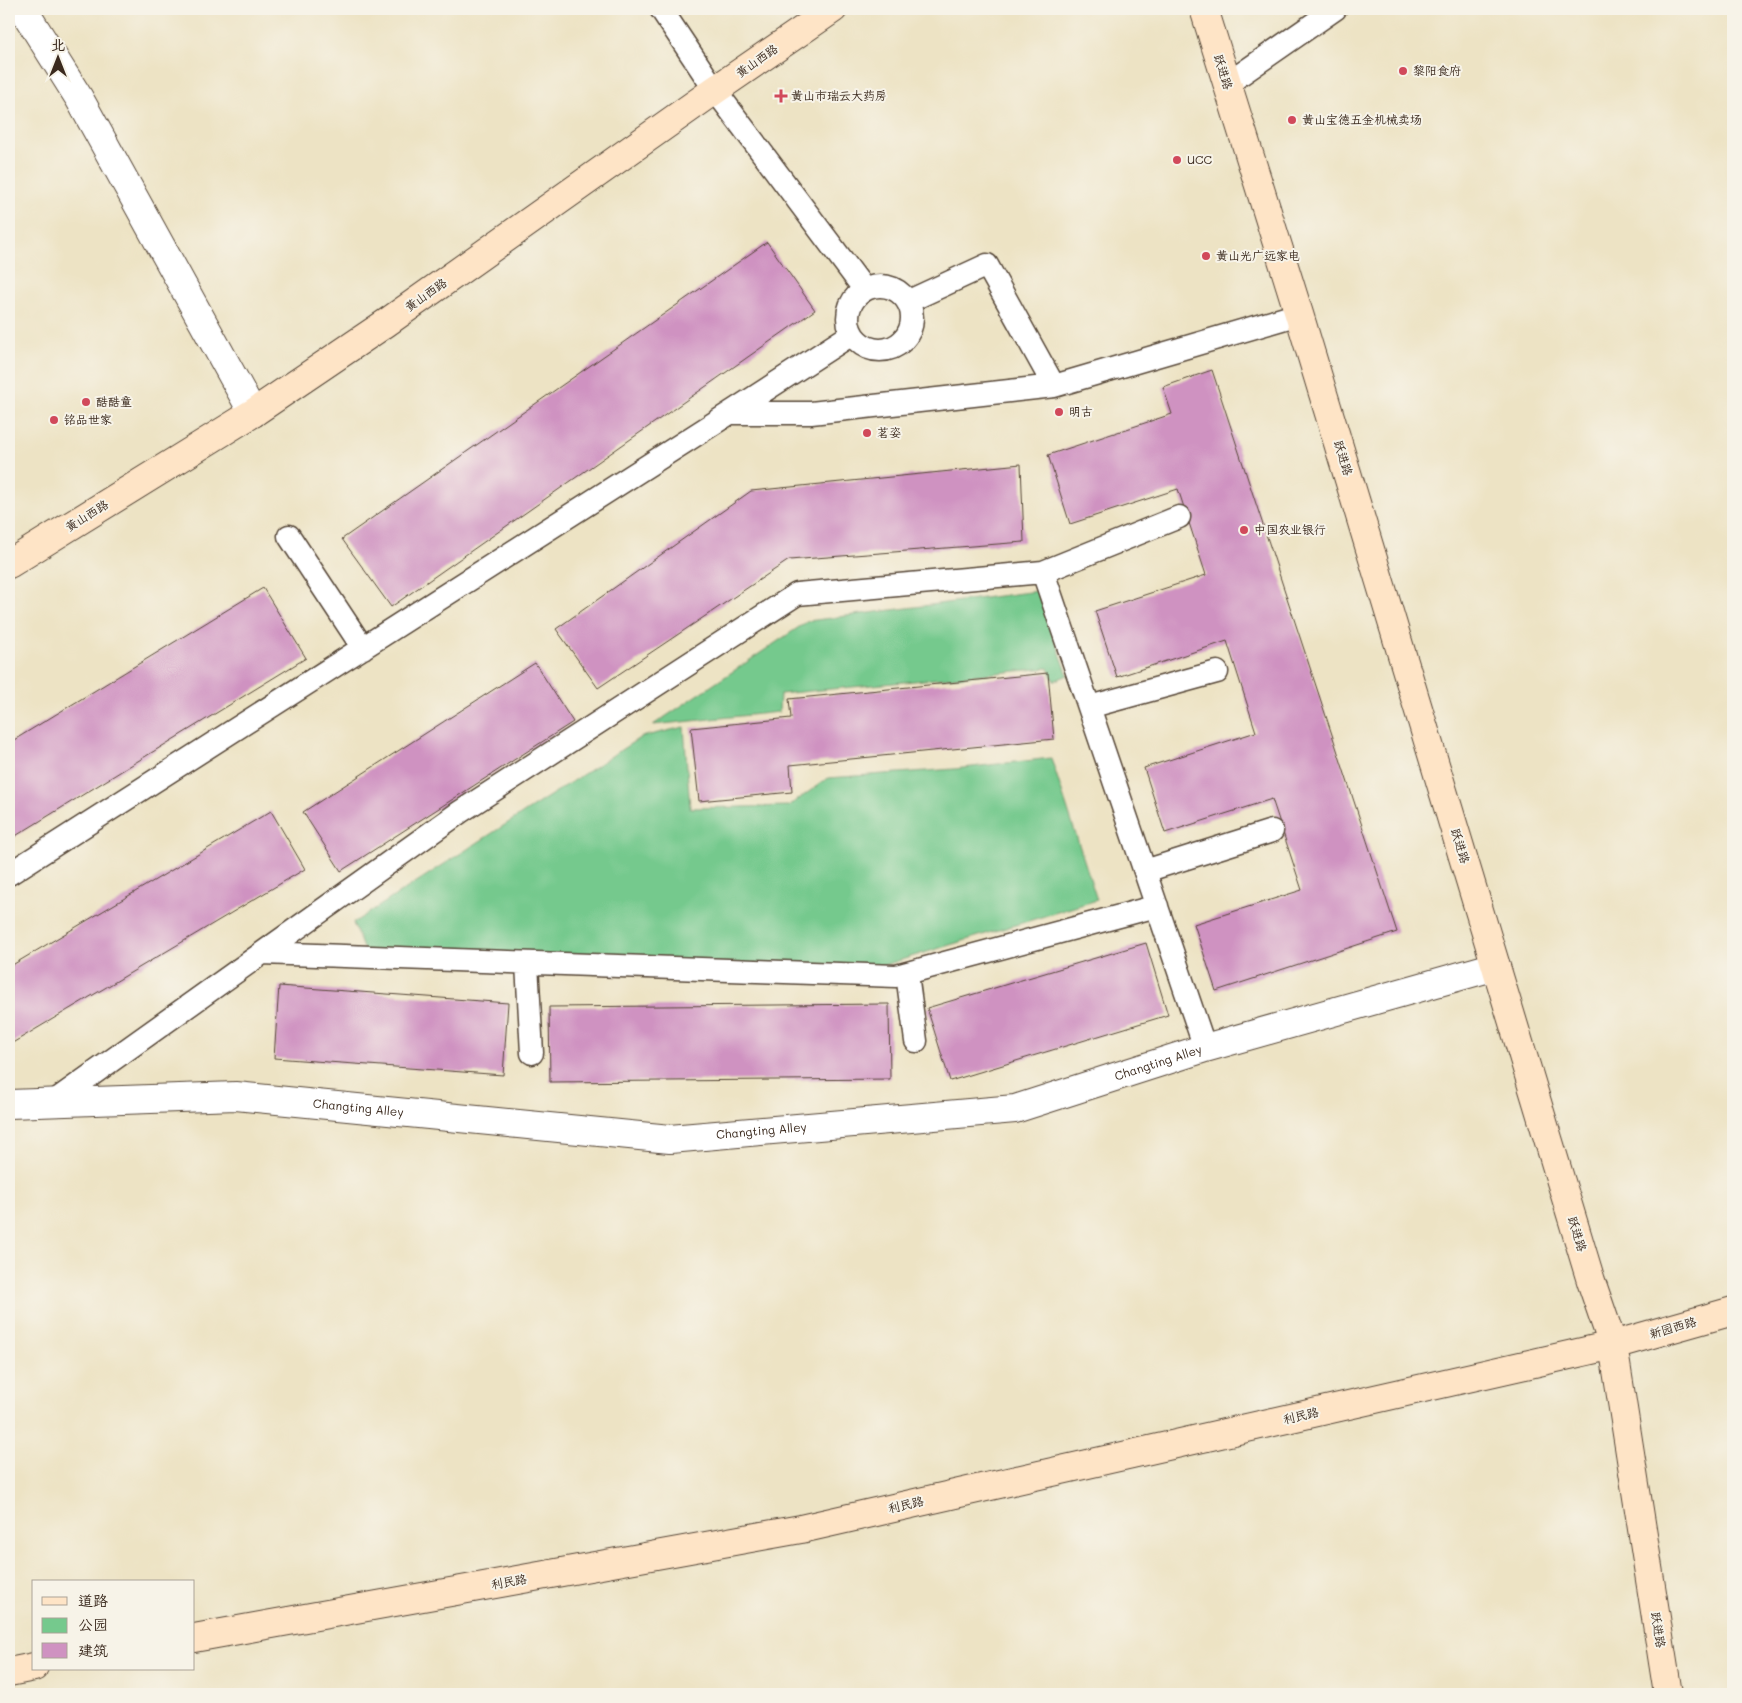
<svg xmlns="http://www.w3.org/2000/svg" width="1742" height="1703" font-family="Mali,'LXGW WenKai TC',sans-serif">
<rect width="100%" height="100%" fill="#f7f3e8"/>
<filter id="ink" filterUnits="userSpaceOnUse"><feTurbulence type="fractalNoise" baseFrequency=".02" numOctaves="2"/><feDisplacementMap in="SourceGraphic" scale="10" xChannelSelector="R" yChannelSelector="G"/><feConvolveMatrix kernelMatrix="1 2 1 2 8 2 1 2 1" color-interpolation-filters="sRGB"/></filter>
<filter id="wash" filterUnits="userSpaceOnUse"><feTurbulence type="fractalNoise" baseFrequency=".0096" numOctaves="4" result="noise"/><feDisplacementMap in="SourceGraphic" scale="20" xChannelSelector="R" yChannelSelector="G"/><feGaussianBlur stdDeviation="1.12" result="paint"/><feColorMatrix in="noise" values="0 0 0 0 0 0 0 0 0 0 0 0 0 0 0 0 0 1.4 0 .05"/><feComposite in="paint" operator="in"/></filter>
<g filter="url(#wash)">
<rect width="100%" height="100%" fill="#ede3c4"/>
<path fill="#75c98d" stroke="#587a56" d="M1037 591 1068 675 1054 681 1048 668 780 694 779 712 653 725 808 621Z
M684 727 690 808 789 806 828 778 954 769 1051 758 1097 900 878 967 365 953 353 923 641 737Z"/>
<g id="blocks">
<path fill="#cf92c1" d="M767 242 815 310 391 607 342 539Z
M1212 370 1397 932 1216 991 1194 924 1302 890 1272 799 1165 833 1144 768 1256 732 1227 641 1117 677 1095 611 1206 575 1178 489 1070 524 1048 455 1172 414 1163 387Z
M1021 464 1024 542 789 560 598 688 556 629 751 491Z
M263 588 306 658 9 840V743Z
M535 663 573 722 341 871 303 812Z
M1048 673 1054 739 790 765 792 792 699 801 691 728 791 718 789 699Z
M271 811 305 869 9 1045V967Z
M1146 943 1168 1015 950 1081 927 1008Z
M279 986 508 1003 503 1075 274 1058Z
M889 1004 890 1079 550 1082 549 1007Z"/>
</g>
</g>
<g filter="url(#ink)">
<use href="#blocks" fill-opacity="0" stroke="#564637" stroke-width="1"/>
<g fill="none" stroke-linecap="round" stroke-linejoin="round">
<g stroke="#564637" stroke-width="25">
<path id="lane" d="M661 9 715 90 864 289
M1227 84 1335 9
M848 318a32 32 0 1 1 64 0a32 32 0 1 1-64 0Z
M909 301 987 265 1054 386
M730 413 852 334
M289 536 363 648
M1043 572 1179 517
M1089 707 1217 672
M1145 871 1272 831
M9 874 730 413H811L1054 386 1299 314
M262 953 896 976 1157 906
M527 964 532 1053
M907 974 916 1041
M52 1103 460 812 797 594 1043 572 1205 1048"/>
</g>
<g stroke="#564637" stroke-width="30">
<g id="street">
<path d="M23 9 79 98 253 413"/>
<path id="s1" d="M9 1104 236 1096 670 1139 1015 1109 1205 1048 1496 966"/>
</g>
</g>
<g stroke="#564637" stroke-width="30">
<path id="secondary" d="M1204 9 1299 314 1591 1281 1613 1345 1668 1694
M9 564 253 413 386 323 715 90 833 9
M194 1638 801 1529 1613 1345 1733 1311
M9 1672 34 1667"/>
</g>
<use href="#lane" stroke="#fff" stroke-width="22"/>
<use href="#street" stroke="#fff" stroke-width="28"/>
<use href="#secondary" stroke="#fee4c6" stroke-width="28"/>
</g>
</g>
<g fill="#d1495b" stroke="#f7f3e8" stroke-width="2">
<circle cx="1403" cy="71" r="5"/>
<path d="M778.5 88.5h5v5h5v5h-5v5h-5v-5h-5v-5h5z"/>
<circle cx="1292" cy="120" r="5"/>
<circle cx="1177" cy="160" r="5"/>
<circle cx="1206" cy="256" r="5"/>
<circle cx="86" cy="402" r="5"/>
<circle cx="1059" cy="412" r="5"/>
<circle cx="54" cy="420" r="5"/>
<circle cx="867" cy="433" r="5"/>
<circle cx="1244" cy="530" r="5"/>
</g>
<g text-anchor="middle" stroke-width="4" stroke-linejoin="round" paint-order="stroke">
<g font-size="12" fill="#3b2a1e" stroke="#f7f3e8">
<text transform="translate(757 61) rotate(-35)" y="4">黄山西路</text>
<text transform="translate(1223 72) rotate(73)" y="4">跃进路</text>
<text transform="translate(426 295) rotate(-35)" y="4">黄山西路</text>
<text transform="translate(1343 458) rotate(73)" y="4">跃进路</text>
<text transform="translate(87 516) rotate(-32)" y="4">黄山西路</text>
<text transform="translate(1460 846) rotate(73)" y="4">跃进路</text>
<text dy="4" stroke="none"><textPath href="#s1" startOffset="1160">Changting Alley</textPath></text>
<text dy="4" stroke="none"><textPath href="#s1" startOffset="350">Changting Alley</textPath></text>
<text dy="4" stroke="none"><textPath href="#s1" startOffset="755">Changting Alley</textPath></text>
<text transform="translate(1577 1234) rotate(73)" y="4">跃进路</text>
<text transform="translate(1673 1328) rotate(-16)" y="4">新园西路</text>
<text transform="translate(1301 1416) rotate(-13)" y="4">利民路</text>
<text transform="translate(906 1505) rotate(-13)" y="4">利民路</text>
<text transform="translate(509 1582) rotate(-10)" y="4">利民路</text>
<text transform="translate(1658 1630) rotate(81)" y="4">跃进路</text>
</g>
<g font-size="12" fill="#3b2a1e" stroke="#f7f3e8" text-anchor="start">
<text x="1413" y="75">黎阳食府</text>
<text x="791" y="100">黄山市瑞云大药房</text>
<text x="1302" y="124">黄山宝德五金机械卖场</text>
<text x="1187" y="164">UCC</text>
<text x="1216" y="260">黄山光广远家电</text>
<text x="96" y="406">酷酷童</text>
<text x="1069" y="416">明古</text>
<text x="64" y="424">铭品世家</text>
<text x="877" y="437">茗姿</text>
<text x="1254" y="534">中国农业银行</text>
</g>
</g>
<rect width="1742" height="1703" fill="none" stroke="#f7f3e8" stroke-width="30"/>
<rect x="32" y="1580" width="162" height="90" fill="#f7f3e8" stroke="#aca397"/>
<rect x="42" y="1597" width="25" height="8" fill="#fee4c6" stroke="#aca397"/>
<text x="78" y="1606" font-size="15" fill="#3b2a1e">道路</text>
<rect x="42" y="1618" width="25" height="15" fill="#75c98d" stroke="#aca397"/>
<text x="78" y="1630" font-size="15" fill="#3b2a1e">公园</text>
<rect x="42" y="1643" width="25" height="15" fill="#cf92c1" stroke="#aca397"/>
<text x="78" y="1656" font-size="15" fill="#3b2a1e">建筑</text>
<g transform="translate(58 58)" stroke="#f7f3e8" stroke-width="4" paint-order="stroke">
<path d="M0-4L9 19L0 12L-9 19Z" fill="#3b2a1e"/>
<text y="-8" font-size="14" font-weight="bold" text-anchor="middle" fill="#3b2a1e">北</text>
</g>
</svg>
